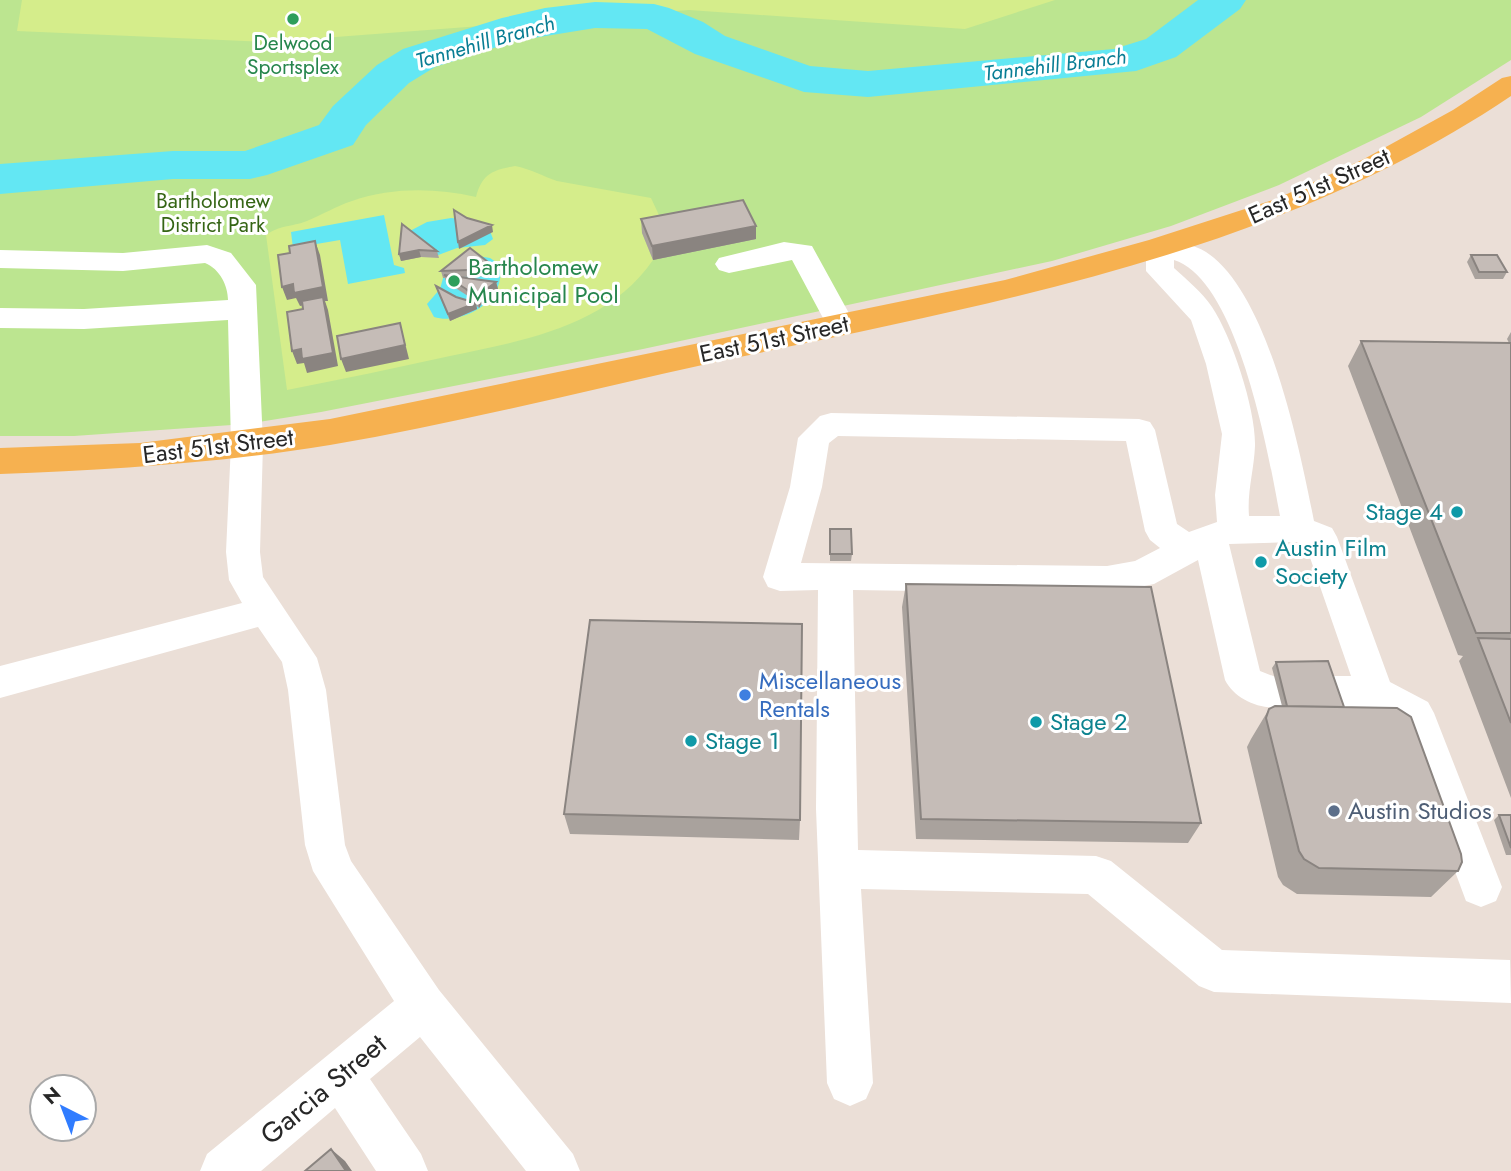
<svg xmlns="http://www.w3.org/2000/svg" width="1511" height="1171" font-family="Jost,sans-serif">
<rect width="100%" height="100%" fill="#ebdfd7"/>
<path fill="#bce590" d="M0 0H1511V60L1421 117 1279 185 1171 226 1052 261 643 349 321 412 246 424 74 436H0Z"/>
<path fill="#d5ed8b" d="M22 0H1055L965 29 689 10 270 42 17 31Z
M515 166C531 169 542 176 557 181L651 198 665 228 642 233 653 260C608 326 523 341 450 356 396 368 342 379 287 390L266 235C280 225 291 227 307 221 322 215 336 206 352 201 393 187 435 188 476 197 482 174 492 170 515 166Z"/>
<path fill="#63e7f3" d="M384 215 394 265 404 268 405 273 348 284 340 240 293 248 291 232Z
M451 218 469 220 490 231 493 239 485 245 457 248 433 257 410 256 408 232 427 222Z
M478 256 490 258 499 264C509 299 463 326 434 317L427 304 440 289 445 271Z"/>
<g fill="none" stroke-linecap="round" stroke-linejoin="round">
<path fill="#63e7f3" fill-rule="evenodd" d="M1198 0H1246L1240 9 1176 57 1136 71 868 97 804 92 695 54 647 29 595 28 515 41 435 67 409 83 366 125 353 145 267 175 250 179H173L0 194V164L173 151H245L319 125 333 106 377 65 403 49 502 18 545 8 595 2 654 4 669 8 703 22 725 36 810 66 868 71 1114 49 1146 39Z"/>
<path fill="#fff" fill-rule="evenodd" d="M1160 238C1174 242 1194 244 1206 252 1269 293 1300 451 1314 521L1332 528 1337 537 1390 682 1428 702 1434 713 1502 887 1496 901 1481 907 1466 901 1400 724 1371 708H1333L1320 703 1314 692 1320 681 1333 676H1351L1306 546 1297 542 1229 544 1260 671 1291 683 1297 694 1291 705C1268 713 1236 702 1225 680L1198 560 1154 584 1107 594 853 590 858 850 1096 856 1111 861 1222 950 1510 960 1511 1003 1214 992 1199 986 1088 894 861 889 873 1083 866 1099 850 1106 834 1099 827 1083 816 809 818 590 780 591 768 587 763 577 790 487 798 438 820 416 831 413 1139 419 1150 422 1155 430 1177 524 1189 532 1217 522 1215 495 1222 434 1206 364 1191 320 1146 271V247L1150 241ZM1174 260C1238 280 1269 456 1280 516H1249C1247 492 1254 470 1255 446 1256 410 1232 337 1212 307 1202 292 1187 280 1174 268ZM838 436 1126 441 1145 531 1150 540 1160 548 1135 561 1107 566 801 563 822 487 829 443Z
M784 242 812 246 856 326 851 333 841 336 831 333 792 260 729 273 719 270 715 264 719 258Z
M207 245 231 253 256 285 263 444 260 552 263 577 317 658 326 690 345 845 351 861 439 990 573 1154 580 1171H526L420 1037 370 1079 421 1154 428 1171H376L335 1108 261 1171H200L207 1154 394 1001 313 871 305 845 288 690 282 662 258 627 0 698V666L242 603 229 580 226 552 231 444 228 320 84 329 0 328V308L84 309 228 300C228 286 220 269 205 263L123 271 0 268V250L123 253Z"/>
<path fill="#f6b150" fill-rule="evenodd" d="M1511 76V96C1275 255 989 304 716 362 588 390 459 423 330 445 221 463 111 470 0 474V448L140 443 330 419 1005 280 1149 240 1276 199 1364 159 1453 110 1502 78Z"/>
</g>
<path fill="#a9a29d" d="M641 219 756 239 653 260 642 233Z
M402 224 437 251 439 258 421 257 401 261 399 254Z
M1471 255 1507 272 1503 279H1475L1467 262Z
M497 269 499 276 462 277 496 282 498 289 485 298 479 308 476 305 477 309 450 321 436 287 456 297 473 302 468 296 446 282 445 278H443L441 271Z
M1511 332V798L1459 661 1463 656 1458 655 1348 366 1361 341 1509 343 1507 339Z
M830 529 852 554 851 561H830Z
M906 584 1201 823 1188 843 916 839 902 607Z
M1276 662 1344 707 1458 871 1431 897 1297 894 1283 885 1278 877 1247 747 1251 739 1269 709 1282 706 1272 668Z
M564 814 800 820 799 840 570 834Z
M1499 815H1511V855H1506L1494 820Z"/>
<path fill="#8a8480" d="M492 225 493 232 459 249 458 242Z
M756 226V239L653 260 652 246Z
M315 241 320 255 328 301H325L328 310 338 366 307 373 304 363 297 364 292 351 324 301 300 306 296 298 287 300 282 287 293 284Z
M419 250 421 257 401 261 399 254Z
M496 282 498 289 485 298 479 308 478 301 484 291Z
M476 303 477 309 450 321 448 314Z
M400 323 409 359 346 372 341 359Z
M331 1149 345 1161 352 1171H346Z"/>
<path fill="#c5bcb7" stroke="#8a8480" stroke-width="2" d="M743 200 756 226 652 246 641 219Z
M454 210 467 218 492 225 458 242Z
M402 224 437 251 419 250 399 254Z
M315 241 323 287 294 293 293 284 282 287 278 255 290 253 289 246Z
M470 248 497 269 441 271Z
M1471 255H1497L1507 272H1479Z
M444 275 496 282 484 291 478 301 466 289Z
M436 286 456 297 476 303 448 314Z
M323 297 333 353 302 359 301 349 292 351 287 312 303 309 302 301Z
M400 323 405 345 341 359 337 336Z
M1361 341 1511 343V633H1476Z
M830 529H851L852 554H830Z
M906 584 1151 587 1201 823 921 819Z
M590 620 802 624 800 820 564 814Z
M1478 638 1511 639V723Z
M1328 661 1344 707 1287 706 1276 662Z
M1275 706 1397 708 1411 717 1461 854 1462 862 1458 871 1319 868 1304 859 1299 851 1266 718 1269 709Z
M1499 815H1511V848Z
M331 1149 346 1171H305Z"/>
<g fill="#2e9e5b" stroke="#fff" stroke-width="2.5">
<circle cx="293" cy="19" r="7"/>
<circle cx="454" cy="281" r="7"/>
</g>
<g fill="#0f9aa8" stroke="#fff" stroke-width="2.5">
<circle cx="1457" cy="512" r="7"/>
<circle cx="1261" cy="562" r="7"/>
<circle cx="1036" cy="722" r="7"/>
<circle cx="691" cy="741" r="7"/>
</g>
<circle fill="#3f7fe0" stroke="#fff" stroke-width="2.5" cx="745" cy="695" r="7"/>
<circle fill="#5c6f8a" stroke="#fff" stroke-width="2.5" cx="1334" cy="811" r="7"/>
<g text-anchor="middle" stroke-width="6" stroke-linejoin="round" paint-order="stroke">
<g font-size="21" font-style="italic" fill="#087d94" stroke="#fff">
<text transform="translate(485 42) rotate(-16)" y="7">Tannehill Branch</text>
<text transform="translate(1055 65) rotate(-7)" y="7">Tannehill Branch</text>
</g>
<g font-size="21" fill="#27864d" stroke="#fff">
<text x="293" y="50">Delwood<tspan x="293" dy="24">Sportsplex</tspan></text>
</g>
<g font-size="21" fill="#356515" stroke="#fff">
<text x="213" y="208">Bartholomew<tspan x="213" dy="24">District Park</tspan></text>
</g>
<g font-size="24" fill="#272727" stroke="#fff">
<text transform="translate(1319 186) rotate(-24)" y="8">East 51st Street</text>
<text transform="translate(774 339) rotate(-12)" y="8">East 51st Street</text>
<text transform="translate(218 446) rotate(-7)" y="8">East 51st Street</text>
</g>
<g font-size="24" fill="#27864d" stroke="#fff" text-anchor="start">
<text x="468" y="275">Bartholomew<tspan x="468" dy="28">Municipal Pool</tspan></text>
</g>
<g font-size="24" fill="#0d838f" stroke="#fff" text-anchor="start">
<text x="1443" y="520" text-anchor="end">Stage 4</text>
<text x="1275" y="556">Austin Film<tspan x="1275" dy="28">Society</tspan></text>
<text x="1050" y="730">Stage 2</text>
<text x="705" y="749">Stage 1</text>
</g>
<g font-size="24" fill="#366cbe" stroke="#fff" text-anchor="start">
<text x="759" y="689">Miscellaneous<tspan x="759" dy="28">Rentals</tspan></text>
</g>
<g font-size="24" fill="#4e5e75" stroke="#fff" text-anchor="start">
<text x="1348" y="819">Austin Studios</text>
</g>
<g font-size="28" fill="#272727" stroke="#fff">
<text transform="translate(323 1089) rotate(-40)" y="10">Garcia Street</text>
</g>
</g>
<g transform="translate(63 1108) rotate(318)"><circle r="33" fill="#ffffff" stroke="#a9a9a9" stroke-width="2"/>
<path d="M0-5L12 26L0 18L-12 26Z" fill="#307cff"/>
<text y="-10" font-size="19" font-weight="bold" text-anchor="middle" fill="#272727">N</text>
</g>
</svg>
